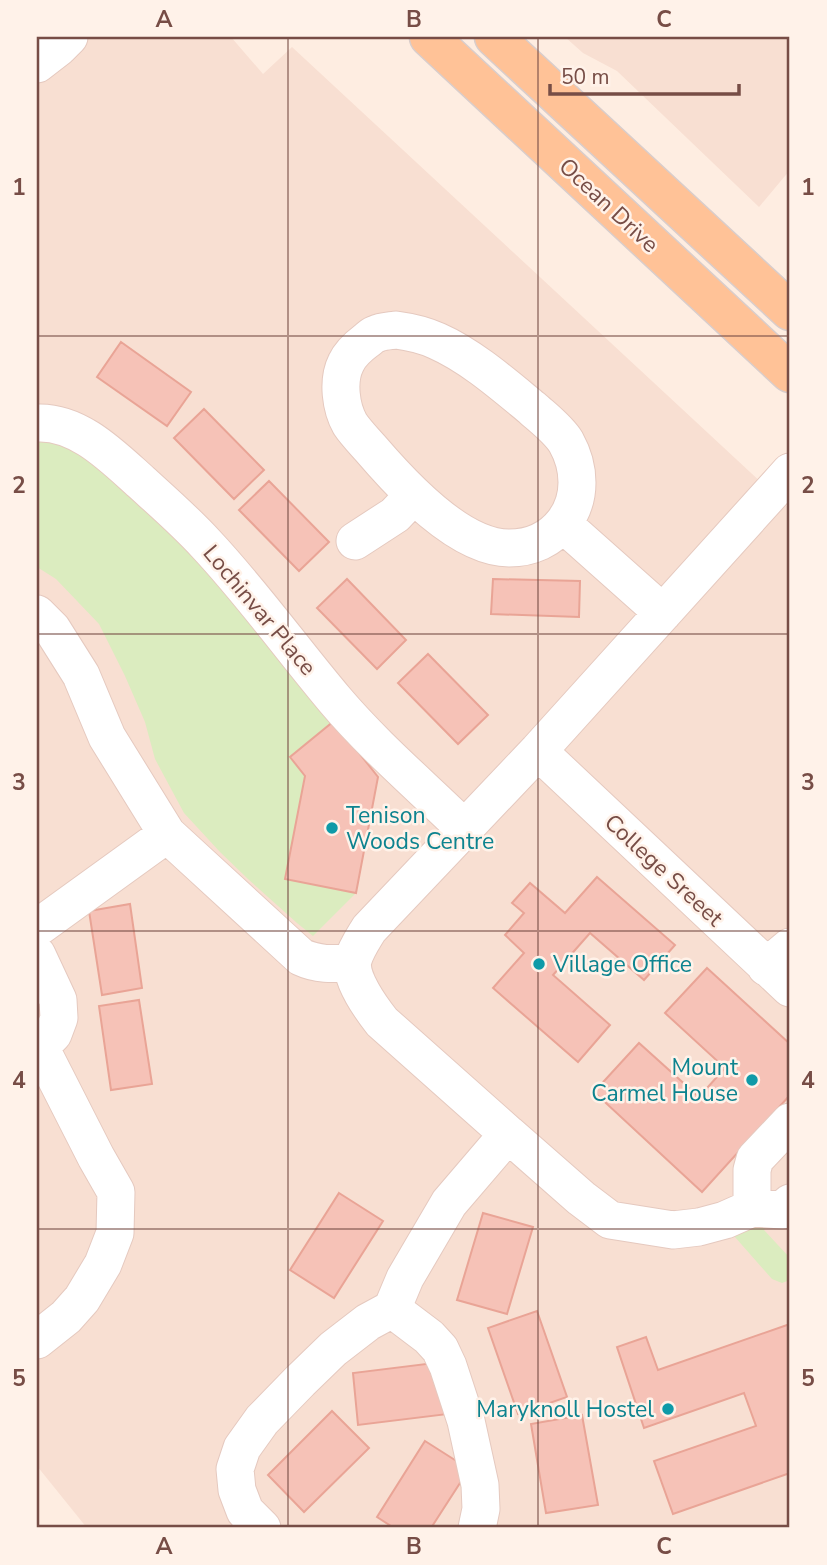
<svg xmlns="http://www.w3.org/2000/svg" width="827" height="1565" font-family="'Nunito Sans',sans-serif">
<rect width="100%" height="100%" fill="#feede1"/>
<path fill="#f8dfd2" d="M37 37H231L263 74 292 47 790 509V1528H87L37 1466Z
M565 37H790V170L759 207 617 71 583 53Z"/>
<path fill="#dbecbf" d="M37 432 93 446 340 717 305 776 285 879 356 893 313 936 297 923 248 879 220 852 184 813 155 759 145 722 125 676 99 624 56 579 37 567Z
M780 1214 764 1230 790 1258V1280L782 1283 772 1279 727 1228Z"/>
<path fill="#f6c2b7" stroke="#e9a496" stroke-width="2" d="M121 342 191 392 167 426 97 377Z
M204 409 264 470 234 499 174 438Z
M269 481 329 542 299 571 239 510Z
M347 579 406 640 377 669 317 608Z
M493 579 580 581 579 617 491 614Z
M428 654 488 715 458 744 398 683Z
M334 721 378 777 356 893 285 879 305 776 290 757Z
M597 877 675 945 644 980 590 933 553 975 610 1025 578 1062 493 988 524 953 505 935 524 913 512 903 530 883 565 913Z
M130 904 142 988 102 995 89 911Z
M707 968 790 1044V1095L702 1192 594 1092 639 1043 699 1097 725 1068 665 1013Z
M139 1000 152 1084 111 1090 99 1006Z
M339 1193 383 1221 334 1298 290 1270Z
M483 1213 533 1227 507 1314 457 1300Z
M537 1311 567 1397 518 1414 488 1328Z
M790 1324V1473L673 1514 654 1461 756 1426 744 1393 644 1428 617 1347 646 1337 658 1370Z
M442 1362 448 1414 358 1425 353 1373Z
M332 1411 369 1448 304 1512 268 1475Z
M582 1415 598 1505 546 1513 531 1424Z
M425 1441 469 1469 431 1528H394L377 1517Z"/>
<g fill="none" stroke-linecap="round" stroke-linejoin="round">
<g stroke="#e5c9bf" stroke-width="39">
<path id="minor" d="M37 64 59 47 69 37
M396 330C411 332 424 335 437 341 471 356 504 385 532 408 543 418 558 429 566 442 580 467 582 498 564 522 551 539 531 548 509 548 459 548 401 484 371 449 364 441 356 433 350 424 341 408 337 381 346 363 350 354 359 346 367 340 370 338 372 335 376 334 382 331 390 331 396 330Z
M37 423C78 421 112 456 141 482 163 502 186 522 206 544 252 593 292 649 335 700 374 746 421 786 464 828
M563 524 663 613
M355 541 395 515 413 496
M37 614 52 629 81 675 107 737 167 834
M538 751 790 988
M37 928 167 834 301 957C318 965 333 964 352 963
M37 955 58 1000 59 1018 53 1034 40 1047 37 1048
M766 967 790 947
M508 1134 581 1198 610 1220 673 1230 699 1227 725 1220 752 1208 783 1210 790 1203
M752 1208V1170L755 1159 790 1122
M392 1309 429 1337 440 1349 448 1366 466 1421 480 1485 481 1509 477 1528
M37 1340 66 1317 82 1299 103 1264 115 1233 116 1192 96 1157 40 1047
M262 1528 245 1511 237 1490 235 1469 242 1448 262 1420 300 1381 333 1349 368 1322 392 1309 405 1278 449 1203 508 1134 382 1022C371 1008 349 978 353 960 356 949 363 939 369 929L538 751 790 472"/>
</g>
<g stroke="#d9cdcb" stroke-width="41">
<path id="major" d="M429 37 790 373
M494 37 790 311"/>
</g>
<use href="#minor" stroke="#fff" stroke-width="37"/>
<use href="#major" stroke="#ffc297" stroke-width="38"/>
</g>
<path fill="none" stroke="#774d46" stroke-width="2" stroke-opacity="0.55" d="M288 37V1528M538 37V1528M37 336H790M37 634H790M37 931H790M37 1229H790"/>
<g fill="#0f9aa8" stroke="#fff2e9" stroke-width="2.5">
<circle cx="332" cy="828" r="7"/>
<circle cx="539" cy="964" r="7"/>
<circle cx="752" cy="1080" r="7"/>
<circle cx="668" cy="1409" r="7"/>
</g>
<g text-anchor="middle" stroke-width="5" stroke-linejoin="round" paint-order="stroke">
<g font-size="23" fill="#774d46" stroke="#fff2e9">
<text transform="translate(609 205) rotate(43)" y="8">Ocean Drive</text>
<text transform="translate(260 610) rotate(50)" y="8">Lochinvar Place</text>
<text transform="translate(664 870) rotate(43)" y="8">College Sreeet</text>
</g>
<g font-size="23" fill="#0d838f" stroke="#fff2e9" text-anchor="start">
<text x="346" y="823">Tenison<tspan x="346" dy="26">Woods Centre</tspan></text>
<text x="553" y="972">Village Office</text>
<text x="738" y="1075" text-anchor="end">Mount<tspan x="738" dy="26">Carmel House</tspan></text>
<text x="654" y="1417" text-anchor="end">Maryknoll Hostel</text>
</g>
</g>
<rect width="827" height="1565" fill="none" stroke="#fff2e9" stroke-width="77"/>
<path d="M550 84v10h189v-10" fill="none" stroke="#774d46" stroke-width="3.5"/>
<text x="561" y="84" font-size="21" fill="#774d46" stroke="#fff2e9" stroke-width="5" paint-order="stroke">50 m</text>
<rect x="38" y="38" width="750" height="1488" fill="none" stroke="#774d46" stroke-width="2.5"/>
<g font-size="23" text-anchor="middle" font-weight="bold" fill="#774d46">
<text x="164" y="27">A</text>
<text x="414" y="27">B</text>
<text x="664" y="27">C</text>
<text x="19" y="195">1</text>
<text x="808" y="195">1</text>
<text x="19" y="493">2</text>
<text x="808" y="493">2</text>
<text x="19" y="790">3</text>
<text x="808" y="790">3</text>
<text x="19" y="1088">4</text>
<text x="808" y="1088">4</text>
<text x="19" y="1386">5</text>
<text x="808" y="1386">5</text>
<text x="164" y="1554">A</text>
<text x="414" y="1554">B</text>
<text x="664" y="1554">C</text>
</g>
</svg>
